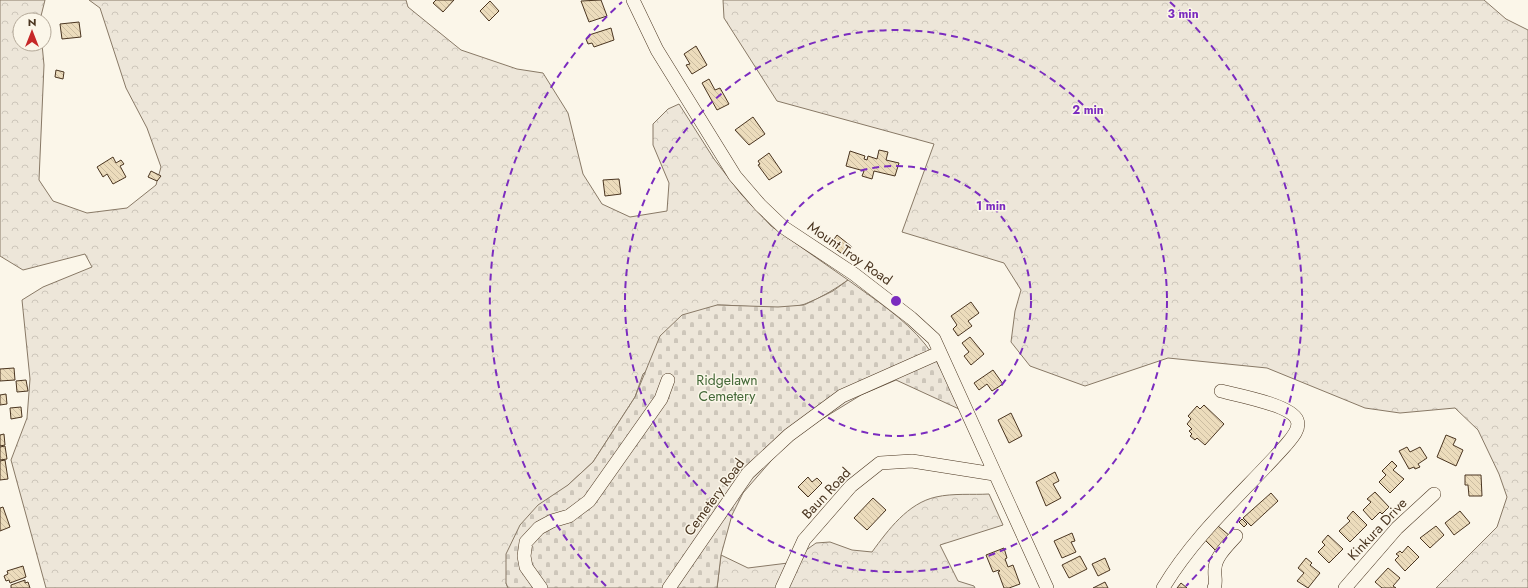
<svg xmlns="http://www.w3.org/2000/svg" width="1528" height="588" font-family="Jost,sans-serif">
<defs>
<pattern id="forest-crowns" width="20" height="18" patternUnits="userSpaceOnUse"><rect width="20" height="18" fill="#ede6d9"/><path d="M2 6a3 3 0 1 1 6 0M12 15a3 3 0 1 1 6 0" fill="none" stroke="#cdc6ba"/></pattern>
<pattern id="cemetery-stones" width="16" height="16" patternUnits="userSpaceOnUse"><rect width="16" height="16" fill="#ede6d9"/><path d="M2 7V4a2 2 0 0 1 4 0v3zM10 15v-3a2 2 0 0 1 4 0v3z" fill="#cdc6ba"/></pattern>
<pattern id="building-back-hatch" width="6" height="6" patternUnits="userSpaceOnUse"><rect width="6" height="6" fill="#ecdcbc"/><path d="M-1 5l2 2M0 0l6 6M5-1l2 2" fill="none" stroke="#ccbda1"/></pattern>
</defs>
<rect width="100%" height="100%" fill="#fbf6e9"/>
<path fill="url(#forest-crowns)" stroke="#887966" d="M0 0H45L40 20H20V44H42L44 65 39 180 53 201 87 213 127 208 156 185 161 167 147 128 126 88 100 8 89 0H406L408 7 461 50 517 69 543 73 568 113 583 174 602 204 630 217 667 211 669 183 653 145V124L668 109 679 104 714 159 741 194 771 226 848 280C835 289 821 298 805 304 786 311 739 305 717 305L643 374 635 397 593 462 568 485 506 583 508 588H46L11 460 27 418 30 379 22 300 43 287 92 267 85 254 23 270 0 256Z
M723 0H1484L1506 19 1528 30V588H1436L1497 527 1507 497 1499 474 1478 430 1455 408 1400 413 1365 408 1267 368 1168 358 1085 386 1030 366 1011 342 1015 311 1021 290 1004 263 902 232 934 144 777 101 724 18Z
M989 494 1003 525 940 545 958 581 974 586 975 588H717L721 555 748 568 788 563 816 543 830 542 852 550 872 552C888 530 908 503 936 497 953 493 973 495 989 494Z"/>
<path fill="url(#cemetery-stones)" stroke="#887966" d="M848 280C874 299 904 318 925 344 940 363 949 387 959 409L896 380 861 395 791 438 743 493 732 515 721 555 717 588H508L506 583V554L520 525 538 505 568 485 593 462 635 397 660 336 682 315 717 305 778 307 804 305 833 291Z"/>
<path fill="url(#building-back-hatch)" stroke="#4a3520" d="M436 0H454L443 12 433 3Z
M601 0 607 16 589 22 581 1Z
M490 1 499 11 489 21 480 11Z
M79 22 81 37 62 39 60 24Z
M611 28 614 40 594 47 592 43 588 44 586 39 589 37V35Z
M696 46 707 65 692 74 686 65 690 64 684 54Z
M56 70 64 72 63 79 55 77Z
M709 79 715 90 720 88 729 104 717 110 702 83Z
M753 117 765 134 749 145 735 130Z
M879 150 888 152 886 160 899 163 895 176 874 171 872 179 862 176 864 171 846 166 850 151 865 156 864 159 867 160 868 156 877 159Z
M769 153 782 172 769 180 758 165 760 164 758 161Z
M113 157 116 163 121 160 124 164 120 166 126 177 113 184 107 174 103 177 97 167Z
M151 171 161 176 157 181 148 177Z
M619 179 621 194 605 196 603 180Z
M837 235 852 247 845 256 830 245Z
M971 302 979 313 968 321 972 326 958 336 953 329 957 325 951 316Z
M970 337 984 354 971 365 964 356 969 352 962 343Z
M14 368 15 380 0 381V369Z
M993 370 1003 384 992 391 987 384 979 390 974 383Z
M26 380 28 391 17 392 16 381Z
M6 394 7 404 0 405V395Z
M1204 405 1224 424 1205 445 1197 438 1195 440 1190 436 1192 434 1189 431 1192 429 1187 424 1191 419 1188 416 1197 406 1200 409Z
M21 407 22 417 11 419 10 408Z
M1011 413 1022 436 1009 443 998 420Z
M4 434 5 445 0 446V435Z
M1446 435 1456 439 1453 445 1463 450 1456 466 1437 457Z
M5 446 7 459 0 460V447Z
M1407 447 1410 452 1420 447 1427 458 1418 464 1420 467 1415 469 1414 467 1409 469 1399 451Z
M5 460 8 479 0 480V461Z
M1392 461 1397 466 1393 470 1404 479 1390 493 1379 482 1386 475 1382 471Z
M1055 472 1059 481 1053 484 1061 498 1046 506 1036 482Z
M1465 475H1481L1482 496H1469L1468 485H1465Z
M808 477 812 482 817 478 822 483 808 497 798 487Z
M1375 492 1389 507 1382 514 1380 512 1372 520 1363 510 1371 502 1367 499Z
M1271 493 1278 501 1251 526 1243 518Z
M873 498 886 510 867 530 854 518Z
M3 507 10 527 0 531V508Z
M1353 511 1367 525 1350 542 1339 531 1350 521 1347 518Z
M1460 511 1470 523 1454 535 1445 523Z
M1242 519 1247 524 1244 527 1239 522Z
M1218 526 1230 536 1216 551 1205 540Z
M1436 526 1444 535 1430 548 1420 538Z
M1072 533 1075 541 1071 542 1076 552 1062 558 1054 541Z
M1328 535 1343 549 1329 563 1318 552 1325 545 1322 542Z
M1408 546 1419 557 1405 571 1395 560 1399 556 1396 554 1400 551 1402 553Z
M1004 548 1007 558 1005 559 1008 567 1013 565 1020 584 1009 588H1004L998 572 1000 571 999 570 993 572 986 555Z
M1080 556 1087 569 1069 578 1062 565Z
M1105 558 1110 570 1098 576 1092 564Z
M1306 558 1312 563 1310 565 1320 573 1308 588 1297 581 1304 573 1298 568Z
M23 566 26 577 10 583 9 580 6 581 4 576 8 574 7 571Z
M1388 568 1400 578 1393 586 1396 588H1382L1375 582Z
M25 580V583L28 582 30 588H11V585Z
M1105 582 1108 588H1093Z
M1181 583 1187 588H1177Z"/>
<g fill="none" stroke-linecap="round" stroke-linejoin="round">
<g stroke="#4a3520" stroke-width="14">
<path id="minor" d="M633 0 657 50 735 176 760 205 783 227 854 274 911 318 934 339 1047 588
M541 588 526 567 524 556 526 542 539 528 552 521 569 516 589 501 661 399 668 380
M669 588 748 473 789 435 842 396 939 353
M782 588 804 540 851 486 880 463 912 461 994 474
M1163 588C1196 533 1243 493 1285 446 1291 439 1301 429 1297 420 1291 405 1237 395 1221 391
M1214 588C1217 582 1214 576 1215 569 1215 557 1228 545 1236 536
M1345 588 1397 528 1434 494"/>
</g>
<use href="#minor" stroke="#fbf6e9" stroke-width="13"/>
</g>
<g fill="none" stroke="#7b2cbf" stroke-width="2" stroke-dasharray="7 5">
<circle cx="896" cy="301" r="135"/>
<circle cx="896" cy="301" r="271"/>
<path d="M606 586A406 406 0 0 1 622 2M1170 2A406 406 0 0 1 1186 586"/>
</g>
<g text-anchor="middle" stroke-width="3" stroke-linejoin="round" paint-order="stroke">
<g font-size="14" fill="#4a3520" stroke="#fbf6e9">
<text transform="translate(850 253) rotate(35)" y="5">Mount Troy Road</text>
<text transform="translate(826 493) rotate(-47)" y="5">Baun Road</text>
<text transform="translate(714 497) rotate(-54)" y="5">Cemetery Road</text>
<text transform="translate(1377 529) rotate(-47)" y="5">Kinkura Drive</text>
</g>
<g font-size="14" fill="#436837" stroke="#fbf6e9">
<text x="727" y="385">Ridgelawn<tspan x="727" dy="16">Cemetery</tspan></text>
</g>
</g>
<circle cx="896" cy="301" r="6" fill="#7b2cbf" stroke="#fbf6e9" stroke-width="2"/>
<g font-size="12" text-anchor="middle" font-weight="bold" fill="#7b2cbf" stroke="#fbf6e9" stroke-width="3" stroke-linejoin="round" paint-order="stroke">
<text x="1183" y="18">3 min</text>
<text x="1088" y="114">2 min</text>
<text x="991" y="210">1 min</text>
</g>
<g transform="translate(32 32)"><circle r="19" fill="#fbf6e9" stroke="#b4a999"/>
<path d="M0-3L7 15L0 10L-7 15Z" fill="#c62828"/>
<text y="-6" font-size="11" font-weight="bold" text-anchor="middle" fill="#4a3520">N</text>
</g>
</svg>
